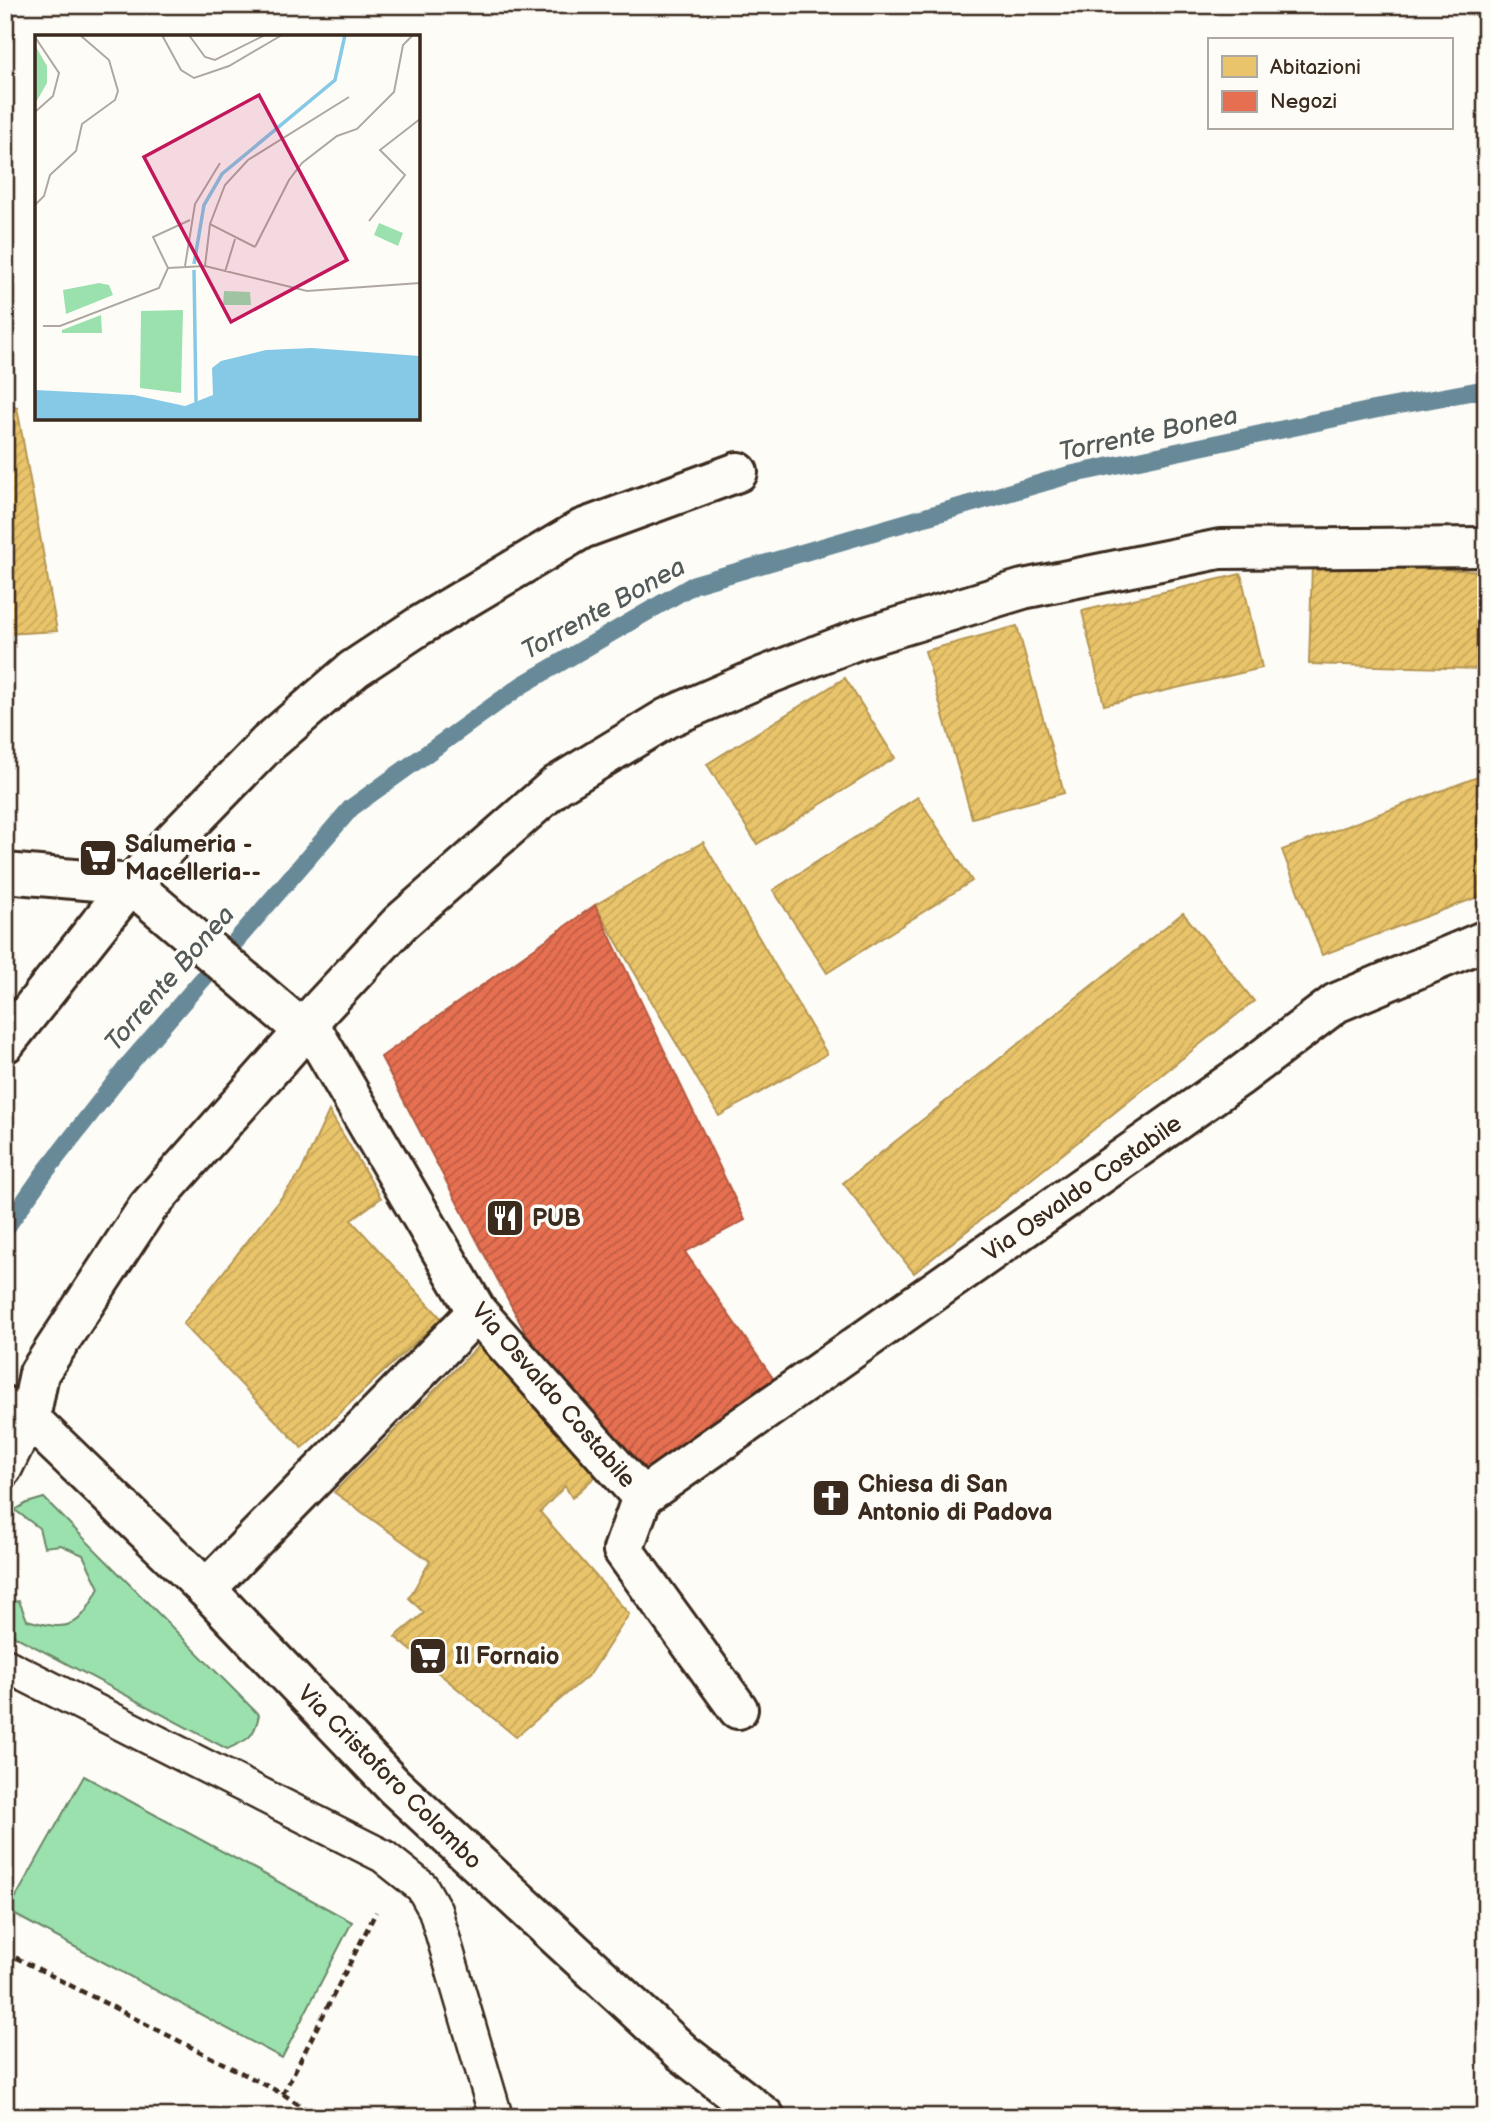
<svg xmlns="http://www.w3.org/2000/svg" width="1491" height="2122" font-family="'Balsamiq Sans',sans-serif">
<defs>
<pattern id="homes-hatch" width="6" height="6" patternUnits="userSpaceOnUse" patternTransform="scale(1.75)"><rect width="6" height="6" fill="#e9c46a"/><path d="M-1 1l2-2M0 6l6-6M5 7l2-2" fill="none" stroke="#c9a95b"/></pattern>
<pattern id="shops-hatch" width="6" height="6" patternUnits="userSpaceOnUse" patternTransform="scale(1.75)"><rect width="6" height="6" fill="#e76f51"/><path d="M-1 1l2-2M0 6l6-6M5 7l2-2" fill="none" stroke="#bc5b43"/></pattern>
</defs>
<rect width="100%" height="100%" fill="#fdfcf7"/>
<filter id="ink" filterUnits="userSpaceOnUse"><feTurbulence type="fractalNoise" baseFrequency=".0143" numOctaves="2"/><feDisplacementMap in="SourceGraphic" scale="14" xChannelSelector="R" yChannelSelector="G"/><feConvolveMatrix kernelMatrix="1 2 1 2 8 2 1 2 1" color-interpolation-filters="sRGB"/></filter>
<g filter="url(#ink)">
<path fill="#9be1ae" stroke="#6b8666" stroke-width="2" d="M44 1498 259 1715C254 1738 248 1740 227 1749L5 1631V1603L19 1601 27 1620C70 1632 79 1628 99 1588L83 1555 61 1545 44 1547 39 1528 15 1510 27 1503Z
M84 1776 352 1922 282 2058 8 1911Z"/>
<path fill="url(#homes-hatch)" stroke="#b59653" stroke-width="2" d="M17 407 57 631 5 634V409Z
M1312 564 1482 571 1479 669 1309 664Z
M1241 574 1262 668 1104 705 1082 611Z
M1017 626 1064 793 972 818 925 651Z
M845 678 895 758 757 844 707 764Z
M1486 774V894L1322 955 1282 850Z
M918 797 972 881 827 973 773 890Z
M703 842 827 1054 719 1116 595 905Z
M1183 913 1254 1001 914 1273 843 1183Z
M329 1111 381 1198 351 1220 441 1318 302 1448 183 1324 301 1172Z
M504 1320 620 1454 572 1498 565 1486 540 1512 629 1614 591 1673 516 1737 395 1637 424 1613 409 1598 430 1561 334 1492Z"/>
<path fill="url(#shops-hatch)" stroke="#b35a42" stroke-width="2" d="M595 905 745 1220 685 1252 775 1381 643 1478 525 1332 381 1057Z"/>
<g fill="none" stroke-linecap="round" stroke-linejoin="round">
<path stroke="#688997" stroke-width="18" d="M5 1229 45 1172 130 1063 351 808 522 685 695 584 1069 475 1373 410 1486 389"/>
<g stroke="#3b2a1e" stroke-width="37">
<path id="service" d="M5 1470 30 1419
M5 1665 383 1856 422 1887 435 1910 496 2117"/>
</g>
<g stroke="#3b2a1e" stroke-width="44">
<path id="pedestrian" d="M131 884 304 1031"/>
</g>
<g stroke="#3b2a1e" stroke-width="44">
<path id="minor" d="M5 873 131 884
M308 1022 400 923 557 785 667 718 764 676 862 638 1023 589 1220 549 1486 547
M5 1043 131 884 267 744 354 669 419 626 582 529 738 472
M30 1419 39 1373 148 1207 304 1031 308 1022 477 1312 642 1497
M642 1497 1240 1076 1336 1003 1486 940
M642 1497 623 1550 738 1709
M206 1589 477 1312"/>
</g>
<g stroke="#3b2a1e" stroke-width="44">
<path id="tertiary" d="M5 1406 30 1419 206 1589 394 1786 683 2053 765 2117"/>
</g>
<path stroke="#3b2a1e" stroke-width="4.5" stroke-dasharray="7 5" stroke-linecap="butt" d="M5 1952 283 2094 376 1912
M283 2094 317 2117"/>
<use href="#service" stroke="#fdfcf7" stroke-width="32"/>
<use href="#pedestrian" stroke="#fdfcf7" stroke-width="38"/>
<use href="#minor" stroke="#fdfcf7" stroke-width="38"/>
<use href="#tertiary" stroke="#fdfcf7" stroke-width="38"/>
</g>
</g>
<defs>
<g id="supermarket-square" transform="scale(2.0125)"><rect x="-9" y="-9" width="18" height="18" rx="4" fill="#3b2a1e" stroke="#fdfcf7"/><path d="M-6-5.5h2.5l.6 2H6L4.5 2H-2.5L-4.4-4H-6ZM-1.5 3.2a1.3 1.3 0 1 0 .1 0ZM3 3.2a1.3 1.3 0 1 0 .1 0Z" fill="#fff"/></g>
<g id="restaurant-square" transform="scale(2.0125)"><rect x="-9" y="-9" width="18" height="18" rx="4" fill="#3b2a1e" stroke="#fdfcf7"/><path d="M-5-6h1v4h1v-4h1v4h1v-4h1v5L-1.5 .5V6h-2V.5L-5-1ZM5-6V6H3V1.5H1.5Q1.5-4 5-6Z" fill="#fff"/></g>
<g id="church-square" transform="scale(2.0125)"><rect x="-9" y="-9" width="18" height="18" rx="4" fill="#3b2a1e" stroke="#fdfcf7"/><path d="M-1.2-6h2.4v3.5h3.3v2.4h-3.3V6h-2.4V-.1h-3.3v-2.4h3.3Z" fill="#fff"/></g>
</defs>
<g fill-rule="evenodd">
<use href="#supermarket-square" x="98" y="858"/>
<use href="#restaurant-square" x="505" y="1218"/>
<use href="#church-square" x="831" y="1498"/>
<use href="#supermarket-square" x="428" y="1656"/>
</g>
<g text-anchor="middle" stroke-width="7" stroke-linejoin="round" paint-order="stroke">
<g font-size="24" font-weight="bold" fill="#3b2a1e" stroke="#fdfcf7" text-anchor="start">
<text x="125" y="852">Salumeria -<tspan x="125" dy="28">Macelleria--</tspan></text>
<text x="532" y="1226">PUB</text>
<text x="858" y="1492">Chiesa di San<tspan x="858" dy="28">Antonio di Padova</tspan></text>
<text x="455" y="1664">Il Fornaio</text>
</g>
<g font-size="24" fill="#3b2a1e" stroke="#fdfcf7">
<text transform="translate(1082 1188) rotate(-35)" y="8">Via Osvaldo Costabile</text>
<text transform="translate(554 1395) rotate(49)" y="8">Via Osvaldo Costabile</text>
<text transform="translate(390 1777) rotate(45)" y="8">Via Cristoforo Colombo</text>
</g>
<g font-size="26" font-style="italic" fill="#525a5a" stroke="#fdfcf7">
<text transform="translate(1148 433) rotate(-12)" y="9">Torrente Bonea</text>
<text transform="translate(603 608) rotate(-29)" y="9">Torrente Bonea</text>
<text transform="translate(169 978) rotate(-49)" y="9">Torrente Bonea</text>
</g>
</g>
<g transform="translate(35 35)">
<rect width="385" height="385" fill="#fdfcf7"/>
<path d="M344 188 368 198 363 211 339 200ZM189 256 215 257 216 270H188ZM148 275 146 358 105 353 106 276Z" fill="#9be1ae"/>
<path d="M0 10 12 31V48L0 69Z" fill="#9be1ae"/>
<path d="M64 248 74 250 78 260 31 279 28 255ZM66 280 67 298H27V295Z" fill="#9be1ae"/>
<path d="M277 313 385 321V385H0V355L99 360 150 371 178 360 177 333 186 326 231 315Z" fill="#86c9e7"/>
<path fill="none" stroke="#86c9e7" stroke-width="3.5" d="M159 229 169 170 187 139 300 45 310 0M159 235 161 367M158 385 160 371 163 385"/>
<path fill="none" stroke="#afa8a0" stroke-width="2" d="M127 0 146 35 159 43 194 31 247 0M154 0 170 22 180 25 230 0M0 2 24 38 18 61 0 77M0 170 9 161 15 140 41 116 47 89 80 65 83 56 74 25 45 0M334 186 370 140 345 115 385 84M175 189 190 150 213 125 314 62M220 212 254 145 267 128 302 101 322 94 359 57 368 10 378 0M150 231 160 169 185 128M170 231 175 189 220 212M133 233 170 231 272 256 385 248M133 233 118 202 155 185M190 237 200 204M8 291H25L124 253 133 233"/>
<path fill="#c2185b" fill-opacity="0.15" stroke="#c2185b" stroke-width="3.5" d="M224 60 312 225 196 287 109 122Z"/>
<rect width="385" height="385" fill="none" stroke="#3b2a1e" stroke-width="3.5"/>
</g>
<rect width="1491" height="2122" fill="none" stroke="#fdfcf7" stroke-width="28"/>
<rect x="14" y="14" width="1463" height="2094" fill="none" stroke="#3b2a1e" stroke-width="2.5" filter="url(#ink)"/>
<rect x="1208" y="38" width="245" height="91" fill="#fdfcf7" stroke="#afa8a0" stroke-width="2"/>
<rect x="1222" y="56" width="35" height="21" fill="#e9c46a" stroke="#afa8a0" stroke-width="2"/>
<text x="1270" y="74" font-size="21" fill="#3b2a1e">Abitazioni</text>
<rect x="1222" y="91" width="35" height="21" fill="#e76f51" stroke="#afa8a0" stroke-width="2"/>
<text x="1270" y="108" font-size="21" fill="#3b2a1e">Negozi</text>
</svg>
